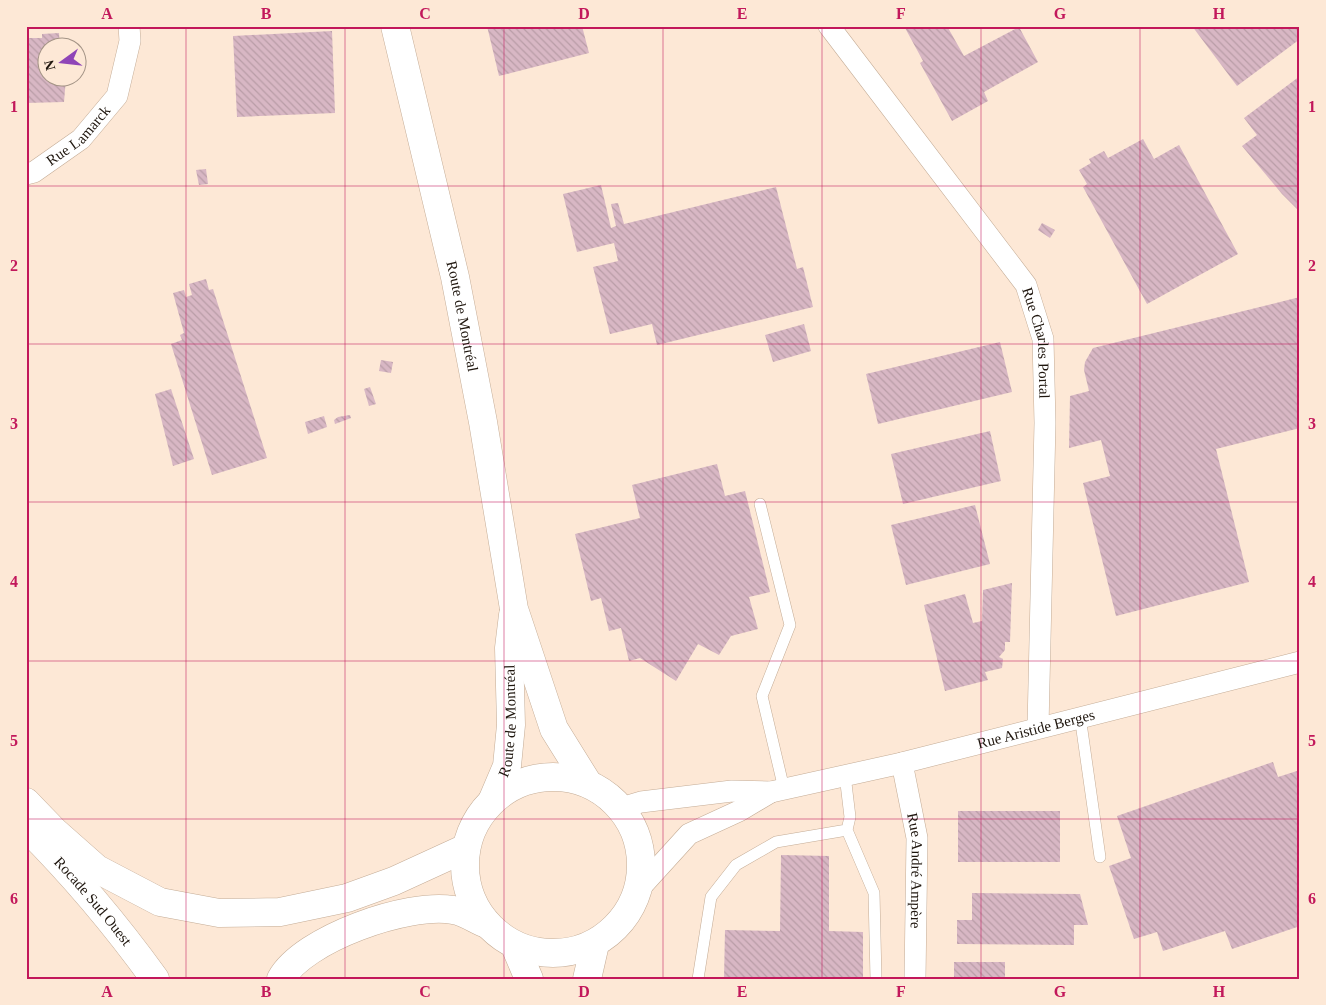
<svg xmlns="http://www.w3.org/2000/svg" width="1326" height="1005" font-family="Georgia,serif">
<defs>
<pattern id="building-back-hatch" width="6" height="6" patternUnits="userSpaceOnUse" patternTransform="scale(1.25)"><rect width="6" height="6" fill="#d8b7c4"/><path d="M-1 5l2 2M0 0l6 6M5-1l2 2" fill="none" stroke="#b99da7"/></pattern>
</defs>
<rect width="100%" height="100%" fill="#fde8d6"/>
<path fill="url(#building-back-hatch)" d="M487 26H582L589 53 499 76Z
M904 26H947L964 56 1019 27 1038 62 984 92 988 101 952 121 920 63 923 61Z
M1192 26H1300V39L1237 86Z
M332 31 335 113 237 117 233 36Z
M59 33 60 48H48V78H66L64 102 26 103V38H42V34Z
M1300 76V212L1282 194 1242 146 1257 135 1244 118Z
M1143 139 1154 159 1179 145 1238 254 1147 304 1083 187 1087 184 1079 170 1091 163 1089 159 1104 151 1108 158Z
M206 169 208 184 199 185 196 170Z
M601 185 611 228 616 226 611 204 618 203 624 224 776 187 797 269 803 267 813 307 657 345 652 324 610 334 593 267 618 261 614 243 577 252 563 194Z
M1042 223 1055 230 1050 238 1038 230Z
M206 279 209 290 213 289 267 458 212 475 171 344 182 340 180 335 184 333 173 293 184 290 186 297 192 295 189 284Z
M1300 297V428L1216 449 1249 582 1116 616 1083 483 1110 476 1101 440 1069 448 1070 396 1089 391 1084 370 1085 362 1093 348Z
M804 324 811 351 773 362 765 335Z
M1000 342 1012 392 878 424 866 374Z
M381 360 393 362 391 373 379 371Z
M370 387 376 404 369 406 364 389Z
M171 389 194 459 173 466 155 394Z
M350 415 351 418 335 424 334 420 338 417Z
M324 416 327 427 308 434 305 422Z
M990 431 1001 481 903 504 891 454Z
M717 464 725 496 745 491 770 592 749 597 758 629 731 636 719 655 698 644 676 681 640 658 629 661 621 628 609 631 601 598 591 601 575 534 640 518 632 485Z
M975 505 990 564 906 585 891 525Z
M1012 583 1010 642H1005V650L999 657 1003 659 1002 668 985 672 988 680 945 691 924 605 965 594 973 623 982 621 983 590Z
M1273 762 1278 777 1300 770V926L1232 949 1225 931 1163 951 1157 932 1134 939 1109 866 1131 858 1117 816Z
M958 811H1060V862H958Z
M781 855 829 856V931L863 932V979H724L725 930 780 931Z
M972 893 1080 894 1088 925H1074V945L957 944V920H972Z
M954 962H1005V979L954 978Z"/>
<g fill="none" stroke-linecap="round" stroke-linejoin="round">
<g stroke="#c4ac96" stroke-width="12">
<path id="service" d="M760 504 790 625 762 696 784 789
M1080 716 1100 857
M847 830 874 893 876 979
M698 979 711 897 736 865 776 842 847 830 850 817 845 775"/>
</g>
<g stroke="#c4ac96" stroke-width="22">
<g id="minor">
<path id="s1" d="M829 26 1026 285 1043 339 1045 423 1038 727"/>
<path id="s2" d="M26 174 34 172 81 139 117 96 130 41 129 26"/>
<path id="s3" d="M902 763 917 838 915 979"/>
<path id="s4" d="M621 808 641 802 732 791 771 792 902 763 1300 662"/>
<path d="M639 889 689 834 739 811 771 792"/>
</g>
</g>
<g stroke="#c4ac96" stroke-width="29">
<g id="secondary">
<path id="s5" d="M395 26 455 277 483 422 514 609 554 729 587 782"/>
<circle cx="553" cy="865" r="88"/>
<path id="s6" d="M493 799 507 766 511 725 509 648 513 615"/>
<path d="M26 802 54 831 97 869 160 902 219 913 280 912 347 898 394 881 466 848"/>
<path d="M515 946 529 979"/>
<path d="M281 979C303 939 408 902 453 910 463 911 475 919 484 923"/>
<path d="M587 979 595 944"/>
</g>
</g>
<g stroke="#c4ac96" stroke-width="29">
<g id="primary">
<path id="s7" d="M26 827C73 874 116 925 155 979"/>
</g>
</g>
<use href="#service" stroke="#fff" stroke-width="11"/>
<use href="#minor" stroke="#fff" stroke-width="21"/>
<use href="#secondary" stroke="#fff" stroke-width="28"/>
<use href="#primary" stroke="#fff" stroke-width="28"/>
</g>
<path fill="none" stroke="#c2185b" stroke-width="1" stroke-opacity="0.55" d="M186 26V979M345 26V979M504 26V979M663 26V979M822 26V979M981 26V979M1140 26V979M26 186H1300M26 344H1300M26 502H1300M26 661H1300M26 819H1300"/>
<g text-anchor="middle" stroke-width="4" stroke-linejoin="round" paint-order="stroke">
<g font-size="15" fill="#1f160e" stroke="#fde8d6">
<text dy="5" stroke="none"><textPath href="#s2" startOffset="66">Rue Lamarck</textPath></text>
<text dy="5" stroke="none"><textPath href="#s5" startOffset="298">Route de Montréal</textPath></text>
<text dy="5" stroke="none"><textPath href="#s1" startOffset="385">Rue Charles Portal</textPath></text>
<text dy="5" stroke="none"><textPath href="#s6" startOffset="81">Route de Montréal</textPath></text>
<text dy="5" stroke="none"><textPath href="#s4" startOffset="424">Rue Aristide Berges</textPath></text>
<text dy="5" stroke="none"><textPath href="#s3" startOffset="109">Rue André Ampère</textPath></text>
<text dy="5" stroke="none"><textPath href="#s7" startOffset="100">Rocade Sud Ouest</textPath></text>
</g>
</g>
<rect width="1326" height="1005" fill="none" stroke="#fde8d6" stroke-width="55"/>
<g transform="translate(62 62) rotate(255)"><circle r="24" fill="#fde8d6" stroke="#a49486"/>
<path d="M0-4L9 19L0 12L-9 19Z" fill="#8f45b7"/>
<text y="-8" font-size="14" font-weight="bold" text-anchor="middle" fill="#1f160e">N</text>
</g>
<rect x="28" y="28" width="1270" height="950" fill="none" stroke="#c2185b" stroke-width="2"/>
<g font-size="16" text-anchor="middle" font-weight="bold" fill="#c2185b">
<text x="107" y="19">A</text>
<text x="266" y="19">B</text>
<text x="425" y="19">C</text>
<text x="584" y="19">D</text>
<text x="742" y="19">E</text>
<text x="901" y="19">F</text>
<text x="1060" y="19">G</text>
<text x="1219" y="19">H</text>
<text x="14" y="112">1</text>
<text x="1312" y="112">1</text>
<text x="14" y="271">2</text>
<text x="1312" y="271">2</text>
<text x="14" y="429">3</text>
<text x="1312" y="429">3</text>
<text x="14" y="587">4</text>
<text x="1312" y="587">4</text>
<text x="14" y="746">5</text>
<text x="1312" y="746">5</text>
<text x="14" y="904">6</text>
<text x="1312" y="904">6</text>
<text x="107" y="997">A</text>
<text x="266" y="997">B</text>
<text x="425" y="997">C</text>
<text x="584" y="997">D</text>
<text x="742" y="997">E</text>
<text x="901" y="997">F</text>
<text x="1060" y="997">G</text>
<text x="1219" y="997">H</text>
</g>
</svg>
